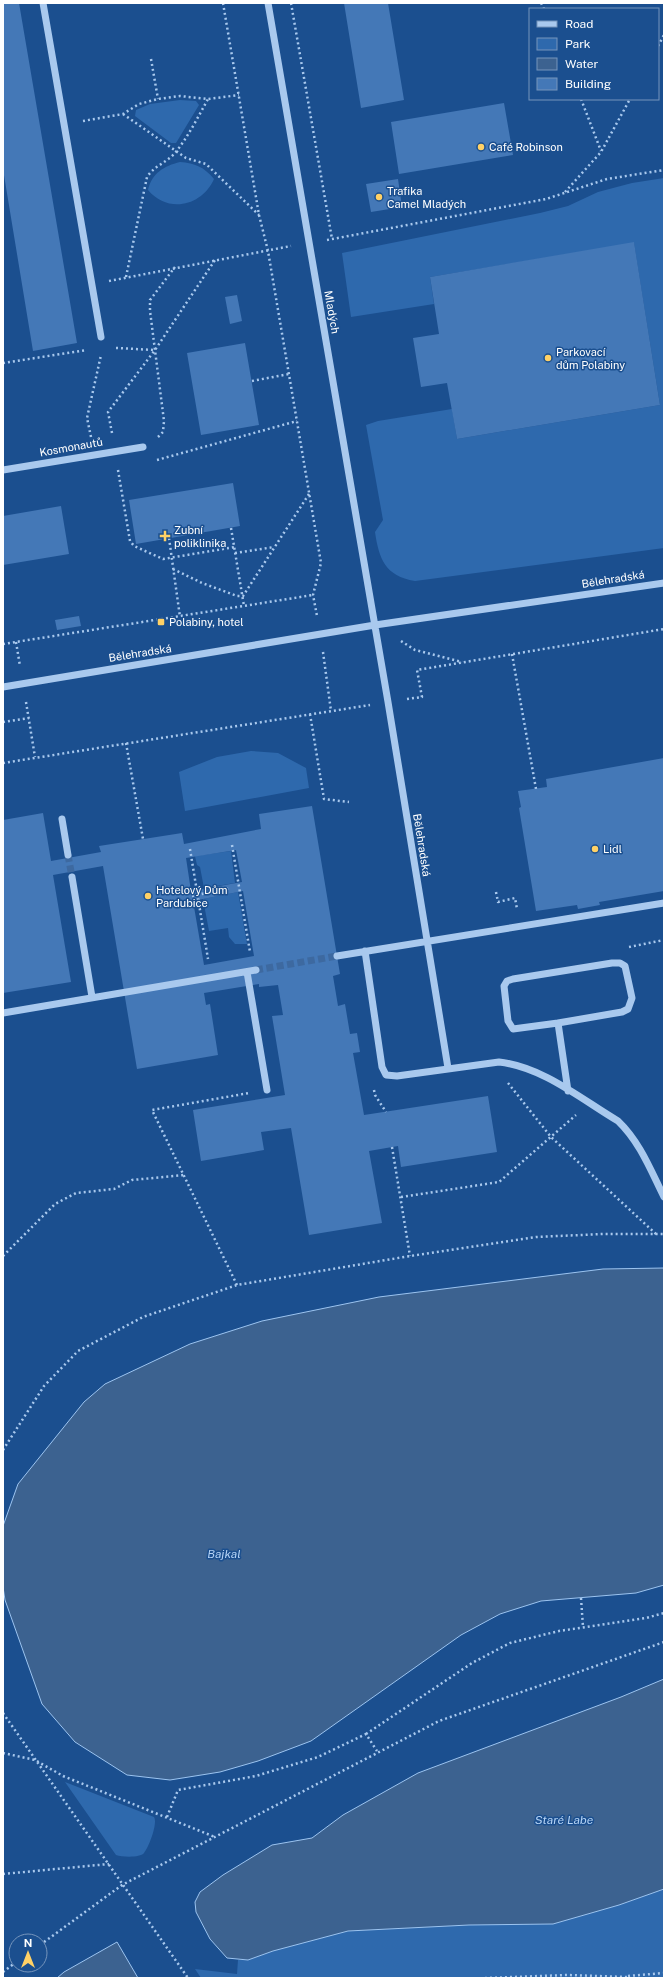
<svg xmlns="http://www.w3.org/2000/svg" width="667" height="1981" font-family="'Public Sans',sans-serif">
<rect width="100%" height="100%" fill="#1b4f8f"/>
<path fill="#2e69ad" d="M180 100 196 101 199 105 176 143H171L135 116 136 110 150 104Z
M180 162C195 163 204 167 214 179 202 206 168 214 148 190 152 173 164 166 180 162Z
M664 178V548L415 581C385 576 379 559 375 532L383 520 366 425 378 421 452 409 457 439 660 405 634 243 430 277 434 304 351 317 342 253 540 213 568 206 598 192 632 183Z
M251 751 278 753 306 768 309 788 185 811 179 772 217 757Z
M231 851 235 883 204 888 200 867 197 865 195 856Z
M238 892 247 944H235L229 937 228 928 209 931 203 899Z
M65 1782 154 1817C158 1823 149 1847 144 1853 140 1858 122 1857 116 1855Z
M664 1889V1978H201L195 1969 237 1974 238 1960H248L273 1951 348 1931 469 1925 553 1924 619 1905Z"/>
<path fill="#3c6290" stroke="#9cc4f0" d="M664 1268V1585L636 1593 541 1601 500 1614 461 1635 311 1741 258 1761 220 1772 170 1780 127 1775 75 1742 42 1704 5 1600 3 1587V1526L18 1484 84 1402 105 1384 190 1344 262 1321 379 1297 603 1269Z
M664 1679V1889L619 1905 553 1924 469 1925 348 1931 273 1951 248 1960 227 1958 210 1939 196 1912 195 1902 200 1892 223 1875 272 1845 312 1838 343 1815 418 1773 621 1697Z
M117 1942 138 1978H57L64 1972Z"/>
<path fill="#4478b7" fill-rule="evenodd" d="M3 3H19L77 343 33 351 3 169Z
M344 3H388L404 100 361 108Z
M504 103 513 155 399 174 391 122Z
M398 179 402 207 371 212 366 184Z
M634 242 660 405 457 439 447 383 421 387 413 338 439 334 430 277Z
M237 295 242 321 230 324 225 297Z
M245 343 259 425 201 435 187 353Z
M233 483 240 526 136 544 129 500Z
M61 506 69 554 3 565V516Z
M79 616 81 626 57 630 55 620Z
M664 758V891L599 902 600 905 578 909 577 905 536 911 519 808 521 807 518 791 547 787 546 779Z
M312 806 340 974 333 976 338 1006 345 1004 350 1034 357 1033 360 1052 353 1053 364 1115 488 1096 497 1152 401 1167 398 1146 369 1151 382 1223 309 1235 291 1128 261 1132 264 1150 201 1161 193 1110 285 1095 272 1016 283 1015 278 985 259 987V984L204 993 206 1005 210 1004 218 1055 137 1069 103 866 53 875 71 982 3 993V820L43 813 51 861 101 852 99 846 182 833 184 844 261 829 259 814ZM236 850 242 882 191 891 186 858ZM243 891 254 956 204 965 193 901Z"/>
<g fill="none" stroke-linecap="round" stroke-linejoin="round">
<path stroke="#3d69a0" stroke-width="7" stroke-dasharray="7 3.5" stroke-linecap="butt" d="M68 855 72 877
M256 970 337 956"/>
<path stroke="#a9c9ee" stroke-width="2.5" stroke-dasharray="2 3" stroke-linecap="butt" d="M223 3 259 215 268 251 321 563 313 595 317 616
M291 3 332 239
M541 3 544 9
M658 46 664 35
M151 59 158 99
M581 99 601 151
M123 114 186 158 206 164 259 215
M83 121 123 114 139 104 158 99 180 96 208 99 239 95
M565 192 601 152 630 99
M327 240 546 199 607 179 664 170
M126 277 147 177C154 166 166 163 175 153 188 137 198 117 208 99
M109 281 291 246
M116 348 155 350
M3 363 87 350
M252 381 289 374
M112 433 108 412 155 350 215 260
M91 437 87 418 101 355
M158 437 163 432 164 421 150 311V300L175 267
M157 460 297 421
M118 470 130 541 134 546 163 559 235 547
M231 528 244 606
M169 538 180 617
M235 553 274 547
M173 569 202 583 237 596H243L309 494
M401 641 415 650 462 662
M16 642 20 666
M3 644 313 595
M323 652 331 711
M512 654 536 789
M407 699 422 697 417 670 664 629
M26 702 35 757
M310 714 324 799 349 802
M3 722 29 718
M126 743 143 839
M3 763 370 705
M232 845 250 952
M190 849 208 959
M496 892 498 902 515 898 517 909
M192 896 231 888
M629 947 664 940
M508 1083 551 1137 656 1234
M374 1090 375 1095 386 1112
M392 1147 410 1256
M401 1197 499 1182 576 1115
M3 1256 55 1204 76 1193 114 1189 132 1180 184 1175
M237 1285 152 1110 249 1093
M3 1450 44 1386 78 1351 143 1317 237 1285 410 1256 536 1237 603 1234H664
M581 1598 583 1627
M3 1713 188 1978
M366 1734 472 1663 510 1643 559 1631 646 1618 664 1613
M3 1753 35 1760 63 1776 215 1837
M167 1817 178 1790 256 1776 318 1757 366 1734 377 1751
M3 1874 109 1864
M40 1945 122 1885 439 1721 664 1642
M3 1972 16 1962
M628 1976 664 1973
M485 1978 568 1975 627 1977 630 1978"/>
<path stroke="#a9c9ee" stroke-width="7" d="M43 3 101 337
M268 3 388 702 448 1068
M3 470 143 447
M3 687 375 625 664 583
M62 819 68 855
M72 877 92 997
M365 951 382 1067 386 1075 397 1076 499 1062C543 1067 581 1099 618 1121 640 1142 651 1171 664 1197
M337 956 664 903
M247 972 267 1090
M3 1013 256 970
M558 1023 622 1012 628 1009 632 998 625 966 620 963H612L513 979 507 981 504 986 508 1021 513 1029 558 1023 568 1091"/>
</g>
<g fill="#ffd166" stroke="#1b4f8f" stroke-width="1.5">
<circle cx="481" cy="147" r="4"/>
<circle cx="379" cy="197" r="4"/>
<circle cx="548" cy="358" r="4"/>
<path d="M163 530h4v4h4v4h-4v4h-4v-4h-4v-4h4z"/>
<rect x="157" y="618" width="8" height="8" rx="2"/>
<circle cx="595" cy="849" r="4"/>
<circle cx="148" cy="896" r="4"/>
</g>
<g text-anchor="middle" stroke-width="3" stroke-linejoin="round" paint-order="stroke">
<g font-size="11" fill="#fff" stroke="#1b4f8f" text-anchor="start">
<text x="489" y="151">Café Robinson</text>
<text x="387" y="195">Trafika<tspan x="387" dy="13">Camel Mladých</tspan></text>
<text x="556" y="356">Parkovací<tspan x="556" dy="13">dům Polabiny</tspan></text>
<text x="174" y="534">Zubní<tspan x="174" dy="13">poliklinika</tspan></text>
<text x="169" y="626">Polabiny, hotel</text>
<text x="603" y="853">Lidl</text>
<text x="156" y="894">Hotelový Dům<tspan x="156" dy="13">Pardubice</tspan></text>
</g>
<g font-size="11" fill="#fff" stroke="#1b4f8f">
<text transform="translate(332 312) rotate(80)" y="4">Mladých</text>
<text transform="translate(71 447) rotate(-10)" y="4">Kosmonautů</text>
<text transform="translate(613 579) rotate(-9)" y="4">Bělehradská</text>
<text transform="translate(140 653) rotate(-9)" y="4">Bělehradská</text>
<text transform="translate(422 845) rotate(81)" y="4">Bělehradská</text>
</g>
<g font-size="12" font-style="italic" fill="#b5d3f5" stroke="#1b4f8f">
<text x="224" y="1558">Bajkal</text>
<text x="564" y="1824">Staré Labe</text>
</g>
</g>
<rect width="667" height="1981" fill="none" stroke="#ffffff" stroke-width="8"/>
<rect x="529" y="8" width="130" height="92" fill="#1b4f8f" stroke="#7695bc"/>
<rect x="537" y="21" width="20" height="6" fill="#a9c9ee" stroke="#7695bc"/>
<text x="565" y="28" font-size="12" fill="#ffffff">Road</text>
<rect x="537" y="38" width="20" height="12" fill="#2e69ad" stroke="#7695bc"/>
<text x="565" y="48" font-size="12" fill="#ffffff">Park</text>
<rect x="537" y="58" width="20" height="12" fill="#3c6290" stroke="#7695bc"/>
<text x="565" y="68" font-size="12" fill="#ffffff">Water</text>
<rect x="537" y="78" width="20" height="12" fill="#4478b7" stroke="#7695bc"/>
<text x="565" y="88" font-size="12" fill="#ffffff">Building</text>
<g transform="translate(28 1953)"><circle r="19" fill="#1b4f8f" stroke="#7695bc"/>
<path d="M0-3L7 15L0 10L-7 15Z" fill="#ffd166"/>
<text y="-6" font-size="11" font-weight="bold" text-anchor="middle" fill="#ffffff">N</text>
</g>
</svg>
